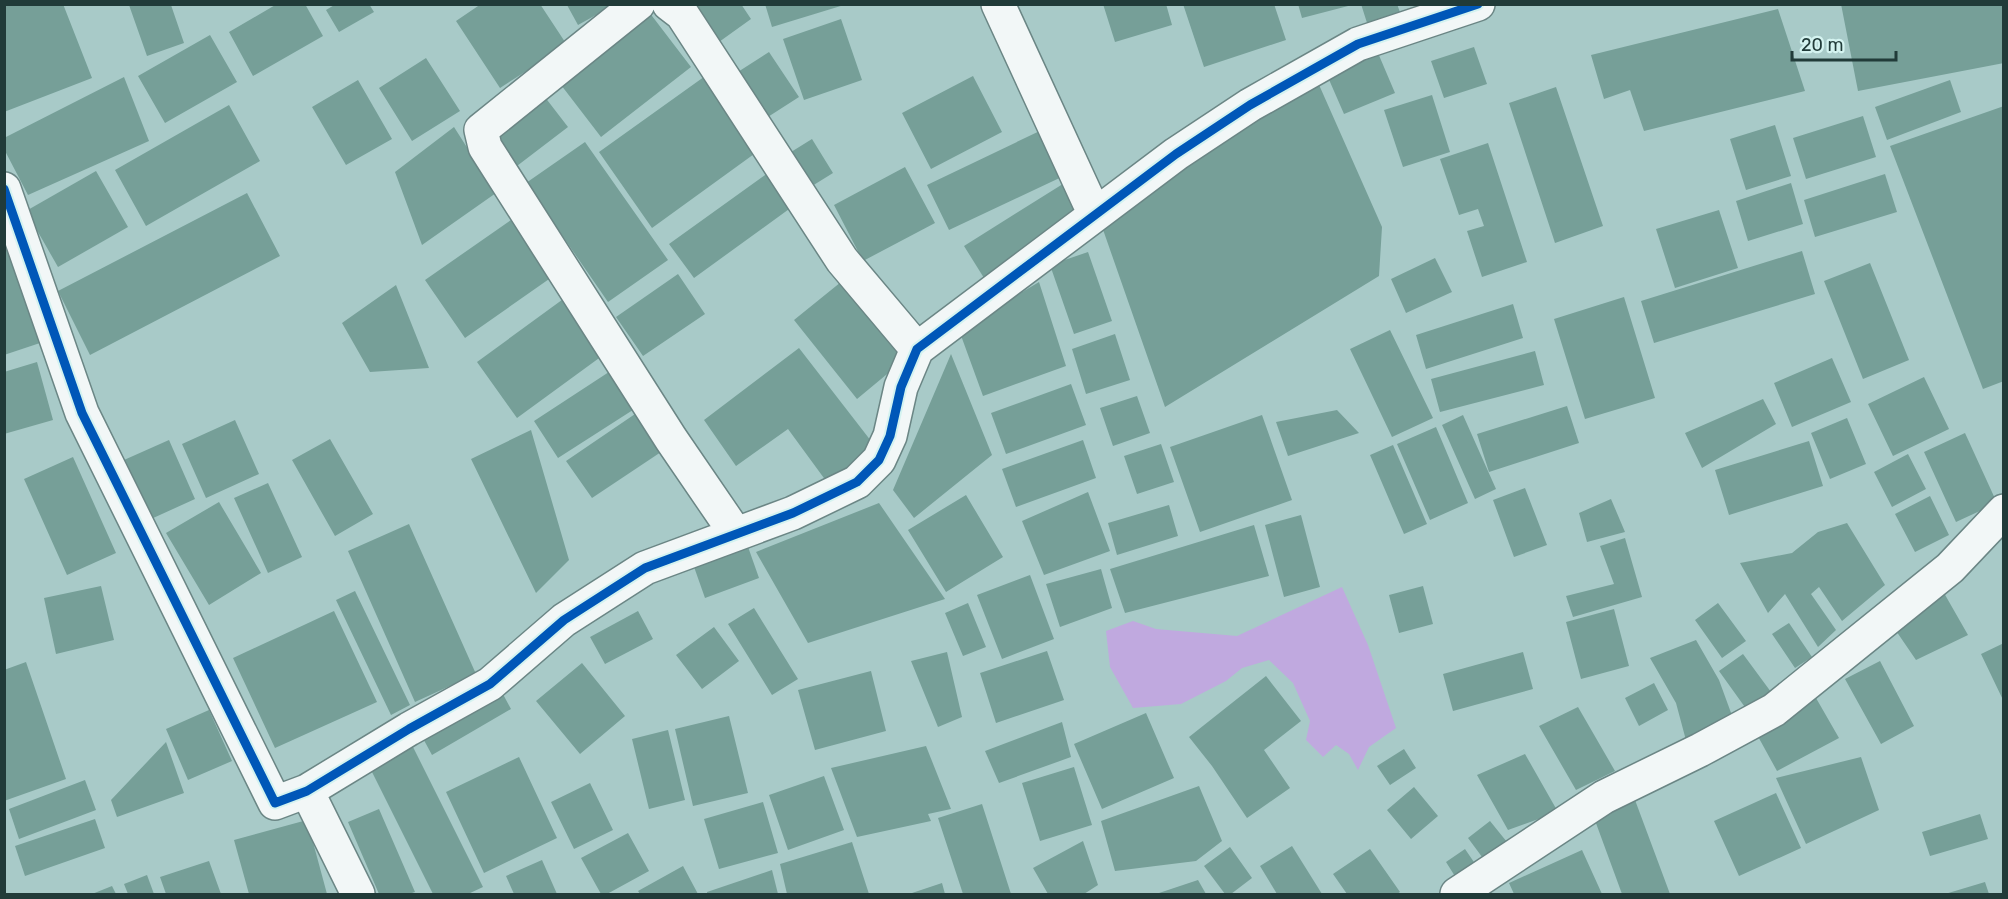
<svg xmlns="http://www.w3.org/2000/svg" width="2008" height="899" font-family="Rubik,sans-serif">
<rect width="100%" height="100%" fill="#a8cac8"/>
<path fill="#c0a9df" d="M1342 587 1368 645 1396 728 1369 747 1358 770 1349 754 1336 745 1323 757 1306 740 1310 721 1293 683 1269 660 1242 668 1226 681 1181 704 1133 708 1110 667 1106 631 1133 621 1156 629 1237 636Z"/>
<path fill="#769f98" d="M4 4H63L92 78 4 112Z
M277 4H305L323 36 253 76 229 32Z
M336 4H369L374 12 339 32 326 10Z
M481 4H540L567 45 500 88 456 21Z
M689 4H741L751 19 712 47Z
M765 4H844V5L772 27Z
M1103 4H1166L1172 25 1115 42Z
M1183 4H1274L1286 40 1204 67Z
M1298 4H1352V5L1302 18Z
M1361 4H1397L1401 15 1368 26Z
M1841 4H2004V63L1858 91Z
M129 5H171L184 43 147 56Z
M567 5H614L578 25Z
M1778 9 1805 91 1644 131 1630 90 1604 99 1591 55Z
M649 12 691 67 601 137 558 81Z
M841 19 862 80 804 100 783 39Z
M210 35 237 82 165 123 138 76Z
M1474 47 1487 84 1444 98 1431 61Z
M769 52 799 97 760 122 730 77Z
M1378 53 1395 93 1344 114 1327 75Z
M426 58 460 111 412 141 379 88Z
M708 74 761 149 652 228 599 152Z
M973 76 1002 132 931 169 902 113Z
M124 77 149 141 28 195 4 149V138Z
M1316 78 1382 227 1379 276 1165 407 1100 221Z
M358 80 392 139 346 165 312 107Z
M1950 80 1961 112 1887 140 1875 107Z
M1556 87 1603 226 1555 243 1509 103Z
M541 92 568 127 513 169 486 134Z
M1432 95 1450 152 1403 167 1384 110Z
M229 105 260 161 146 226 115 170Z
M2004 106V381L1983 389 1890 146Z
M1863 116 1876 157 1806 179 1793 138Z
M1775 125 1791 176 1746 190 1730 139Z
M454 127 496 193 422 245 395 172Z
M1046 128 1068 174 949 230 927 185Z
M812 139 833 173 804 191 783 157Z
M585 142 668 260 608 302 526 183Z
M1488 143 1527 262 1482 277 1467 231 1484 226 1478 209 1459 215 1440 159Z
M905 167 935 223 863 261 834 205Z
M772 170 796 204 694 278 669 244Z
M96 171 128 227 58 267 26 211Z
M1885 174 1897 212 1815 237 1804 200Z
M1066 182 1086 214 984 278 964 246Z
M1791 183 1803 224 1748 241 1736 201Z
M247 193 280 256 90 355 58 291Z
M1719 210 1738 268 1675 288 1656 229Z
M511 220 552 277 465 338 425 280Z
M9 245 43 342 4 355V246Z
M1802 251 1815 294 1654 343 1641 301Z
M1088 252 1112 321 1074 334 1050 265Z
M1435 258 1452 292 1406 313 1391 279Z
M1870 263 1909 360 1863 379 1824 281Z
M678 274 705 314 643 356 616 317Z
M841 282 904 360 857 399 794 320Z
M1039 282 1066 366 983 396 959 330Z
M396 285 429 368 370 372 342 323Z
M566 297 606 353 517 418 477 362Z
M1624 297 1655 398 1585 419 1554 319Z
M1513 304 1523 338 1426 369 1416 335Z
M1390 330 1433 418 1392 437 1350 349Z
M1115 334 1130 380 1086 394 1072 349Z
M799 348 878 450 829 485 788 429 736 466 704 420Z
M1535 351 1544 385 1440 412 1431 379Z
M951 354 992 455 914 518 893 490Z
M1832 358 1851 402 1792 427 1774 383Z
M37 362 53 420 4 434V372Z
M612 370 636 408 558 458 534 421Z
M1924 377 1949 429 1893 456 1868 404Z
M1071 384 1086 425 1006 454 991 413Z
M1137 396 1150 433 1113 446 1100 408Z
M1763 399 1776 424 1702 468 1685 433Z
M1567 406 1579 443 1489 472 1477 434Z
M1337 410 1359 433 1288 456 1276 422Z
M638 412 664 450 592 498 566 461Z
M1262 415 1292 500 1200 532 1170 447Z
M1463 415 1496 489 1475 499 1442 425Z
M1847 418 1866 464 1830 479 1811 433Z
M235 420 259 474 206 498 182 444Z
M1436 427 1468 503 1430 520 1397 444Z
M531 430 569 560 536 593 471 459Z
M1965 433 1997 503 1956 522 1924 452Z
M330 439 373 514 335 536 292 460Z
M169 440 195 499 151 519 124 460Z
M1083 440 1096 478 1016 507 1002 469Z
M1809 441 1823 486 1729 515 1715 470Z
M1161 444 1174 482 1137 494 1124 456Z
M1393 445 1427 524 1404 534 1370 455Z
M1908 454 1926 489 1892 507 1874 472Z
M73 457 116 553 67 575 24 479Z
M268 483 302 557 268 573 234 498Z
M1525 488 1547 545 1514 557 1493 500Z
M1088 492 1110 551 1044 575 1022 521Z
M966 495 1003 557 946 592 908 530Z
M1930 496 1949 535 1915 552 1895 514Z
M1611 499 1625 532 1587 542 1579 513Z
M219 502 261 573 209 605 166 533Z
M879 503 945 599 808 643 756 552Z
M1169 505 1178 536 1117 555 1108 523Z
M1301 515 1320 587 1284 597 1265 525Z
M1847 523 1885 585 1842 621 1819 587 1811 594 1836 630 1818 647 1785 594 1768 613 1740 563 1792 553 1818 532Z
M409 524 476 674 415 702 348 551Z
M1254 525 1269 576 1125 613 1110 569Z
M1625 538 1642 597 1573 617 1566 596 1614 584 1600 546Z
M747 544 759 578 705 598 693 564Z
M1101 569 1112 608 1060 627 1046 584Z
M1030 575 1054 639 1002 659 977 595Z
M101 586 114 640 56 654 44 598Z
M1423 586 1433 624 1399 633 1389 595Z
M1940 586 1968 635 1916 660 1890 622Z
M355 591 410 705 391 715 336 600Z
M968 603 986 647 963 656 945 613Z
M1718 603 1746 641 1722 658 1695 620Z
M754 608 798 679 772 695 728 624Z
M1614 609 1629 666 1581 679 1566 622Z
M334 611 377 702 275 748 233 658Z
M638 611 653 639 605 664 590 637Z
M1789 623 1812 657 1795 668 1772 634Z
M714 627 739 661 702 689 676 655Z
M1696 640 1719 680 1734 721 1687 744 1676 703 1650 658Z
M2004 643V702L1981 654Z
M1047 651 1064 700 996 723 980 673Z
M947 652 962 717 938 727 911 661Z
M1523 652 1533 689 1453 711 1443 674Z
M1743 654 1771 692 1747 710 1719 671Z
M1880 661 1914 726 1881 744 1845 679Z
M26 662 66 779 4 801V670Z
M582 663 625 716 580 754 536 701Z
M871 671 886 731 815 750 798 690Z
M1266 676 1301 721 1264 750 1290 788 1247 818 1212 766 1189 737Z
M1654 683 1668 710 1639 726 1625 698Z
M498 685 511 709 432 755 419 731Z
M1816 698 1839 738 1777 771 1755 731Z
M1578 707 1615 771 1576 790 1539 726Z
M209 710 232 761 188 780 166 729Z
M1146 713 1174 778 1102 809 1074 744Z
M729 716 748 793 693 806 675 729Z
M1062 722 1071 757 999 783 985 751Z
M668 730 685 800 649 809 632 739Z
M166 742 184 793 117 817 111 800Z
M411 743 483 887 468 894H433L368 764Z
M926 746 951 809 928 814 931 821 857 837 831 768Z
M1404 749 1416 768 1390 785 1377 766Z
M1525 754 1558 812 1508 830 1477 775Z
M519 757 557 838 484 873 446 792Z
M1861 757 1879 810 1806 844 1776 778Z
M1074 767 1092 825 1040 841 1022 783Z
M824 776 844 830 788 850 769 795Z
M85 780 96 810 19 839 9 809Z
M590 783 613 830 574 849 551 802Z
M1199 786 1222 841 1196 861 1115 871 1101 821Z
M1414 787 1438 816 1411 839 1387 810Z
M1776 793 1801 848 1739 876 1714 821Z
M1635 800 1670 894H1622L1593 815Z
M763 802 778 853 719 869 704 819Z
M982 804 1011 894H963L938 818Z
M379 809 415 892 409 894H379L348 822Z
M1980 814 1988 839 1930 856 1922 832Z
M95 819 105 848 25 876 15 846Z
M307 820 327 894H249L234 840Z
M1490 821 1511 847 1488 865 1468 838Z
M628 833 649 871 607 894H601L581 858Z
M1083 841 1098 885 1084 894H1048L1033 868Z
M852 842 869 894H787L780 864Z
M1292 846 1322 894H1277L1260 866Z
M1230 847 1252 878 1231 894H1225L1204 866Z
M1370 849 1400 892 1397 894H1347L1333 874Z
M1465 849 1478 868 1458 881 1446 862Z
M1582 850 1602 894H1514L1509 883Z
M542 860 557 894H514L506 876Z
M209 861 221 894H166L160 877Z
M683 866 698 894H640L638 891Z
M772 870 778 894H707V892Z
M147 875 154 894H128L124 884Z
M1198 880 1206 894H1156Z
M1985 882 1989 894H1945Z
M942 883 945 894H909Z
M112 886 116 894H92Z"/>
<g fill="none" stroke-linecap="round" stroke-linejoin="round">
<g stroke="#6b8685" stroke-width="36">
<path id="street" d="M638 4 481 130 485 147 671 439 736 534
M669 4 682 14 842 260 917 349
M998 4 1095 215
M4 189 82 413 275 803 307 791 409 729 490 684 564 620 645 568 793 513 857 482 879 460 890 436 901 387 917 349 1176 154 1250 105 1358 44 1478 4
M307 791 358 894
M1457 894 1604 797 1700 750 1774 710 1950 568 2004 511"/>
</g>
<use href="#street" stroke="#f2f7f7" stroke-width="33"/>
<g stroke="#d4f3f0" stroke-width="13">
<path id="cycleway" d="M4 189 82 413 275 803 307 791 409 729 490 684 564 620 645 568 793 513 857 482 879 460 890 436 901 387 917 349 1176 154 1250 105 1358 44 1478 4"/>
</g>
<use href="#cycleway" stroke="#0057b8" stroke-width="9"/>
</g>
<rect width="2008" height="899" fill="none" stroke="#213b39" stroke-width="12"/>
<path d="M1792 51v9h104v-9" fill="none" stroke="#213b39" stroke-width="3"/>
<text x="1801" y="51" font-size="18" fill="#213b39" stroke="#d4f3f0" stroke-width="4.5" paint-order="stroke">20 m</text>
</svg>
